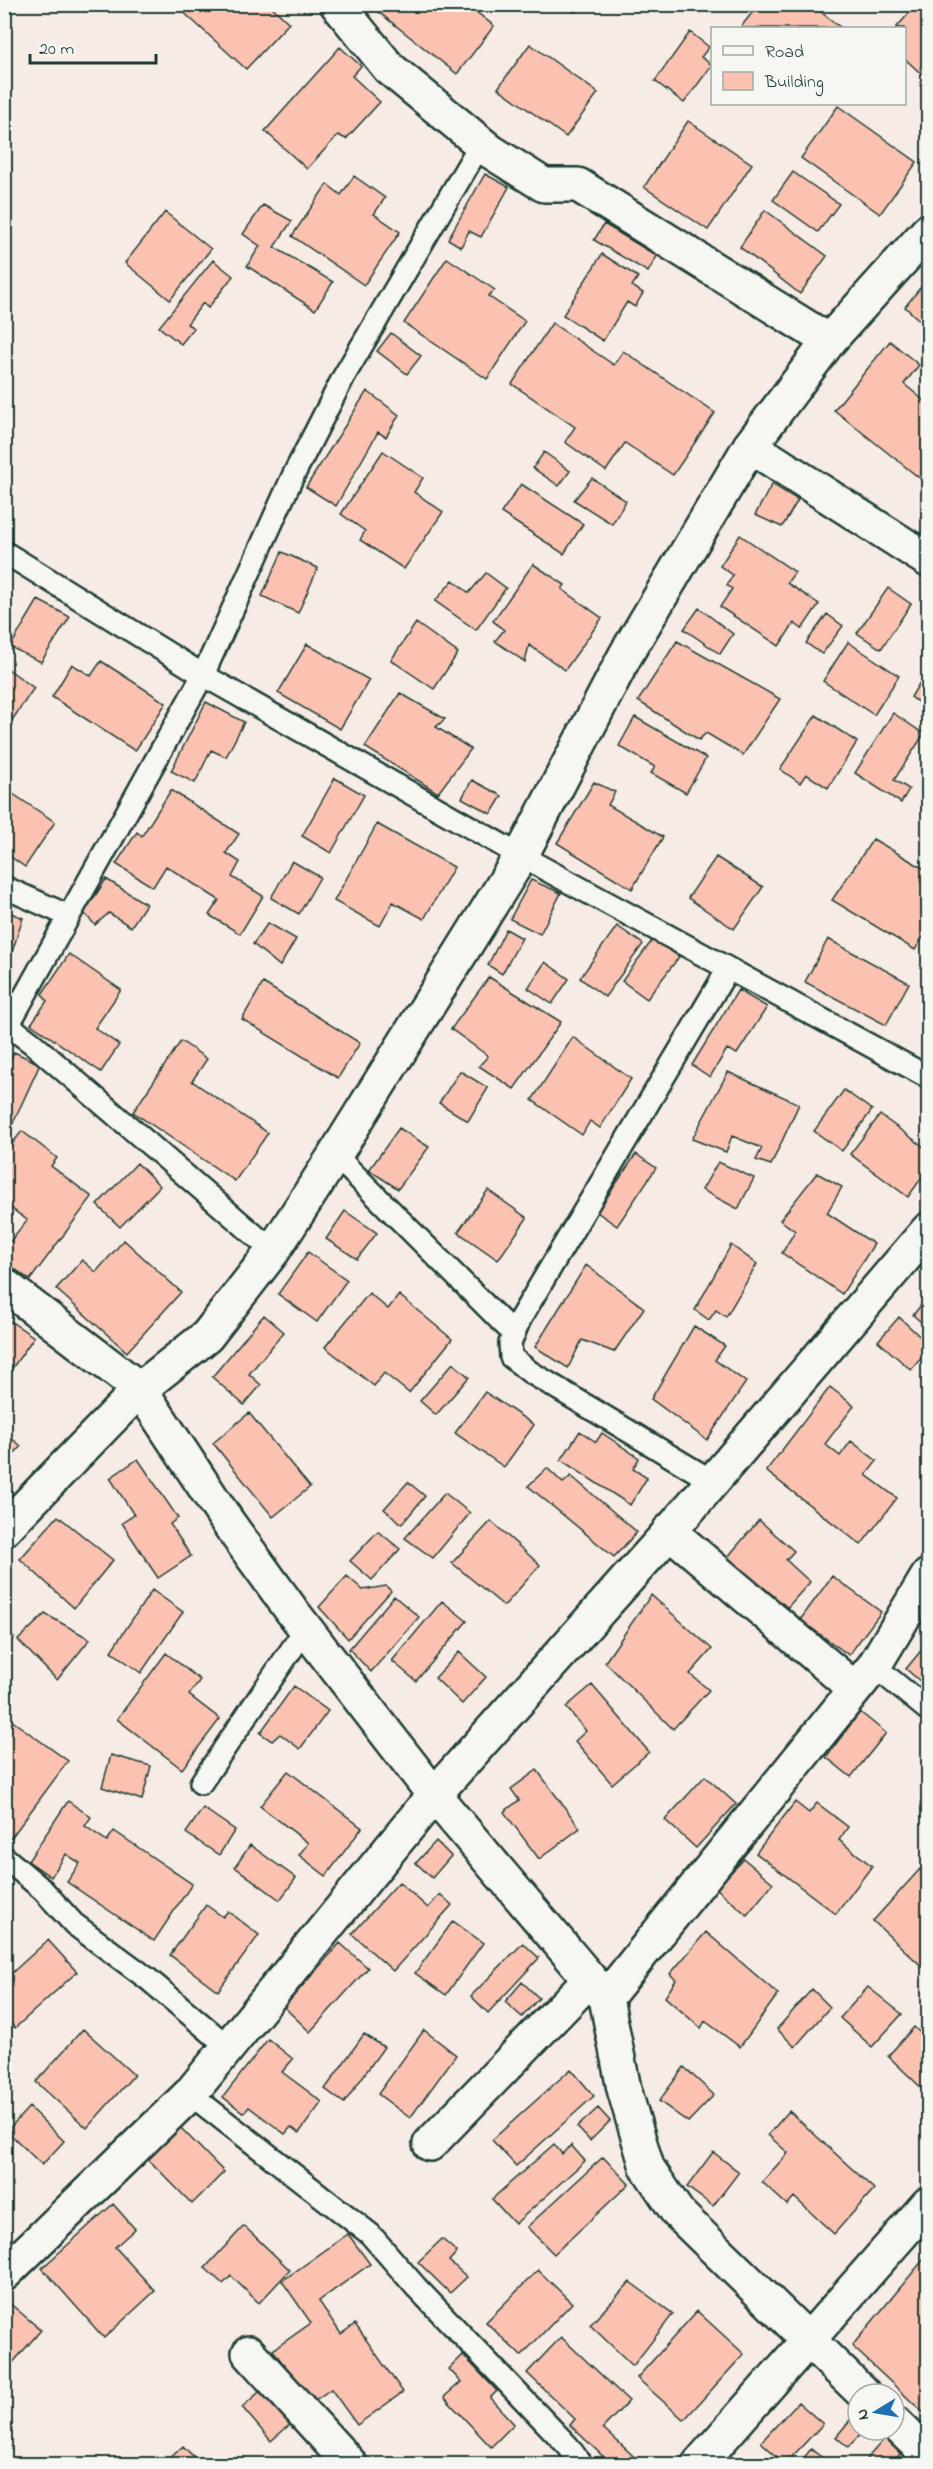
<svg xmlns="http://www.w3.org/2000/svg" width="933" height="2469" font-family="'Indie Flower',sans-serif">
<rect width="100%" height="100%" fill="#f7ece5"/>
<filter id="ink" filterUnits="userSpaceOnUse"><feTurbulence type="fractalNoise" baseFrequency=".0167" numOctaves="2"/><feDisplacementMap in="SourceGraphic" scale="12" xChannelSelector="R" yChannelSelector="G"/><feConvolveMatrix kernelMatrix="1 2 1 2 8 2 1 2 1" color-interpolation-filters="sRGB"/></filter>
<g filter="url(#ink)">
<path fill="#fbc2b1" stroke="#1f3d34" stroke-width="1.5" d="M184 4H269L289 23 246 69 180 9Z
M372 4H466L494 26 457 74 371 6Z
M563 4H580L575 12Z
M759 4H811L841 28H740Z
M917 4H928V80L904 58V28H896Z
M690 32 709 47 701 57 712 65 684 103 655 81Z
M530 44 598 93 566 137 498 88Z
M340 47 361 66 352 76 380 102 346 139 338 135 307 169 265 131Z
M838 106 917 162 880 214 801 158Z
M688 121 752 164 708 230 644 187Z
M793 172 839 204 818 232 773 200Z
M485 174 509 187 481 237 469 231 461 247 448 239Z
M354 176 385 198 374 214 400 232 364 285 292 236 327 184 341 195Z
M263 205 292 221 274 247 333 282 315 310 247 266 260 246 243 234Z
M765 210 827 256 800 294 740 247Z
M165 212 211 249 170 300 125 263Z
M604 224 657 256 648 272 594 240Z
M602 254 638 277 632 286 643 293 635 307 627 302 603 341 563 315Z
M447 258 495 290 488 296 525 321 487 379 404 323Z
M213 260 233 276 208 308 203 303 187 324 194 328 181 344 159 327Z
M928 278V328L905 307Z
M552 323 614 365 623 351 715 413 673 475 625 443 606 471 565 442 575 427 512 384Z
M391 333 421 356 407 374 377 351Z
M890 341 919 365 904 384 928 404 927 484 834 410Z
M367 391 399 415 386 437 378 432 336 506 306 487Z
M383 451 423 478 414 492 443 512 404 569 360 540 365 531 341 514Z
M544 452 570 471 559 486 533 468Z
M592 478 626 501 612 524 574 500Z
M521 484 583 524 564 554 501 513Z
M772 484 798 500 782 527 755 515Z
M740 535 795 572 787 583 819 604 802 629 794 623 779 646 720 607 732 589 727 585 733 575 720 566Z
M282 552 318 568 298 613 262 596Z
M533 564 565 585 562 589 602 618 565 670 529 645 525 662 495 641 504 630 493 621Z
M486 573 506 588 476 630 435 601 453 580 469 593Z
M888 588 911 604 881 649 857 633Z
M38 600 70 617 41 662 10 647Z
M699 608 733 634 720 654 684 629Z
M827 614 843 626 822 654 806 643Z
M416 623 458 653 434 689 391 660Z
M677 641 780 699 743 755 706 733 699 740 638 701Z
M848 642 899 676 874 715 823 681Z
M307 644 369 680 340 729 278 693Z
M101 661 166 703 135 751 52 697 72 664 91 676Z
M8 669 34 688 4 732V674Z
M928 669V709L911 697Z
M400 693 445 719 436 727 471 749 438 793 365 747Z
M206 702 244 722 226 757 211 750 195 783 171 771Z
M893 713 924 734 894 780 909 789 901 803 855 773Z
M816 715 857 742 828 788 806 774 800 783 780 769Z
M635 717 706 758 686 793 651 773 655 767 619 746Z
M335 778 364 795 331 853 302 836Z
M472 780 502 796 491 814 462 798Z
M594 782 615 792 608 805 663 837 632 889 557 843Z
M4 788 55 822 25 867 4 852Z
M171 790 239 834 226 853 240 862 232 877 263 896 240 934 209 915 219 900 166 866 153 887 116 864 137 832 142 836Z
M377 824 454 867 424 919 393 902 380 926 334 901Z
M873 839 928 871V929L915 950 832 900Z
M716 857 763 887 734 929 688 898Z
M292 861 320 877 299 914 271 898Z
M106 879 146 904 131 927 109 913 95 925 84 913Z
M531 880 561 893 540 934 510 919Z
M4 910 23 918 6 971H4Z
M268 923 296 939 280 966 253 944Z
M617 926 643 944 605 997 580 978Z
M506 929 522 938 502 974 488 965Z
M654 938 679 957 647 999 622 981Z
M828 939 909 983 886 1025 805 982Z
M69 954 121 990 95 1028 119 1045 101 1072 31 1024 47 1001 42 994Z
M545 962 569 979 552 1004 528 988Z
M489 977 561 1022 514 1089 479 1066 488 1056 451 1029Z
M263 983 360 1043 338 1078 242 1019Z
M738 990 767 1007 737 1054 727 1049 710 1077 692 1065Z
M573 1037 631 1079 600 1128 590 1121 582 1135 532 1100Z
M181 1041 207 1059 192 1081 268 1133 235 1181 133 1112Z
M14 1052 40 1064 8 1134 4 1132V1073Z
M460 1071 488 1088 468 1121 439 1103Z
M728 1072 799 1104 771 1165 756 1160 762 1148 732 1136 726 1152 692 1139Z
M844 1090 872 1110 842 1151 814 1131Z
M880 1115 928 1150V1169L908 1197 850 1154Z
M399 1128 429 1147 398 1189 369 1170Z
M22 1131 57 1158 51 1166 92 1197 30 1280 4 1261V1249L27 1220 4 1203V1154Z
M636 1154 656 1168 617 1226 597 1212Z
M718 1162 754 1178 738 1209 702 1190Z
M137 1163 160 1186 120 1227 97 1205Z
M817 1173 842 1187 827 1213 874 1244 842 1294 782 1253 795 1231 780 1220Z
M488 1190 527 1218 498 1260 458 1232Z
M345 1211 377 1233 357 1259 326 1239Z
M124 1240 181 1292 127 1352 56 1289 82 1260 96 1272Z
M731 1245 757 1264 726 1317 716 1310 709 1320 695 1310Z
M308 1252 347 1280 317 1322 278 1294Z
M586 1265 644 1308 614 1352 582 1340 568 1368 535 1347Z
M369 1293 388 1309 399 1295 452 1339 409 1393 384 1373 374 1386 325 1347Z
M928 1297V1328L913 1315Z
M264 1315 284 1332 249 1374 261 1385 244 1405 212 1377Z
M4 1317 34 1337 4 1380Z
M899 1317 928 1344V1350L911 1370 878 1341Z
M694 1326 725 1346 715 1360 746 1382 707 1440 651 1399Z
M453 1363 469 1377 436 1415 420 1401Z
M830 1387 854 1406 825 1444 840 1456 851 1441 877 1461 866 1475 897 1498 861 1545 766 1471Z
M485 1392 534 1425 504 1467 455 1433Z
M249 1413 310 1487 273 1517 213 1443Z
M580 1431 596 1442 602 1433 639 1458 633 1469 647 1478 630 1505 561 1460Z
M4 1432 21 1446 4 1465Z
M138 1459 178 1518 170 1524 191 1556 158 1578 122 1523 134 1515 110 1478Z
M547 1468 563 1483 571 1476 637 1532 614 1557 528 1486Z
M408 1482 425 1496 402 1524 384 1509Z
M445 1493 470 1513 433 1558 405 1538Z
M58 1516 113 1560 74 1608 20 1559Z
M759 1520 794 1551 786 1560 810 1582 786 1609 727 1558Z
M491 1521 540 1565 504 1606 452 1563Z
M378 1531 400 1549 372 1580 350 1561Z
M347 1576 363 1590 386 1586 391 1591 348 1639 319 1607Z
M832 1576 881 1612 849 1655 800 1620Z
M152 1590 183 1612 141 1673 111 1651Z
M651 1595 712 1649 690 1674 709 1690 673 1729 605 1662Z
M394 1596 419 1617 371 1672 349 1649Z
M442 1601 467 1621 416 1681 392 1661Z
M45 1614 90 1639 57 1680 18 1640Z
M4 1631 14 1638 4 1651Z
M928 1642V1688L906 1669Z
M459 1652 486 1677 462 1704 435 1678Z
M166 1653 200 1680 189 1695 220 1719 182 1769 117 1719Z
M592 1685 649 1752 612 1784 575 1741 586 1731 566 1707Z
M294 1686 328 1711 300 1749 280 1734 272 1741 260 1733Z
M860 1712 886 1733 851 1777 826 1757Z
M4 1715 68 1761 11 1838 4 1833Z
M111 1755 151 1766 142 1800 102 1787Z
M537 1770 580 1828 539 1859 504 1812 519 1800 511 1789Z
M288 1771 362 1828 326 1876 299 1855 308 1843 260 1806Z
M705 1776 736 1804 696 1848 665 1820Z
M68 1801 91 1817 85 1826 107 1841 114 1831 192 1884 154 1941 67 1882 80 1863 66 1854 51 1877 28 1861Z
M795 1802 809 1813 817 1803 848 1827 839 1840 872 1866 836 1914 756 1853Z
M203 1808 235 1830 219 1855 186 1833Z
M436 1841 451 1856 432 1878 416 1863Z
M250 1845 296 1878 280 1900 235 1867Z
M744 1859 773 1883 747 1915 716 1888Z
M920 1869 928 1877V1972L873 1921Z
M399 1882 428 1908 440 1894 452 1905 393 1971 352 1934Z
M206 1905 223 1917 228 1911 259 1935 218 1991 170 1955Z
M453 1921 483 1943 446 1995 415 1973Z
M706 1932 778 1994 740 2047 705 2021 701 2028 665 1997 676 1980 670 1974Z
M48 1940 77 1972 15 2028 4 2016V1980Z
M340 1943 368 1968 310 2032 284 2007Z
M523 1943 539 1958 488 2013 471 1996Z
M522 1982 539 1998 522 2017 505 2002Z
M868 1987 902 2014 872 2047 840 2018Z
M812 1989 830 2007 795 2047 777 2029Z
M914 2027 928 2040V2094L888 2056Z
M83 2029 134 2075 87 2128 36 2082Z
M424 2030 456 2055 410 2118 378 2094Z
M364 2034 384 2047 344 2103 325 2089Z
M268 2039 293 2059 282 2072 322 2102 299 2133 291 2127 285 2134 249 2107 244 2113 223 2097Z
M684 2067 714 2095 688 2122 659 2101Z
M571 2069 594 2096 516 2166 492 2140Z
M29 2107 64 2141 42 2165 7 2131Z
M598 2108 610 2121 590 2141 577 2127Z
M789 2111 874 2189 834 2234 794 2197 787 2205 762 2182 788 2153 768 2135Z
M177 2124 224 2172 192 2204 145 2156Z
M554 2144 562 2154 571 2145 585 2161 515 2224 492 2199Z
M713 2152 739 2172 713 2206 687 2187Z
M603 2157 629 2184 554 2254 527 2227Z
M113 2204 135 2229 115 2247 155 2291 104 2338 42 2268Z
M244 2226 290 2270 259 2303 231 2276 223 2284 205 2268Z
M348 2234 370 2264 319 2301 341 2334 355 2324 403 2392 357 2425 331 2389 311 2403 273 2350 311 2323 282 2281Z
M442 2239 457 2252 449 2261 467 2277 450 2293 418 2262Z
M928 2254V2417L852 2346Z
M538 2270 572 2303 521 2356 486 2322Z
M630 2282 673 2314 633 2366 590 2325Z
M7 2301 41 2330 4 2373V2303Z
M697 2311 744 2354 684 2420 637 2378Z
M561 2337 629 2401 603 2428 642 2464H611L570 2425 575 2419 527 2373Z
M463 2355 497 2391 490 2398 514 2424 491 2447 444 2397 461 2382 449 2369Z
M265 2387 294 2421 271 2441 242 2407Z
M798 2402 823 2424 785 2464 761 2442Z
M855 2414 858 2416V2430H865L848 2447 836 2437Z
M886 2437 902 2452 893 2462 896 2464H862Z
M183 2446 201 2464H164Z
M811 2449 830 2464H799Z"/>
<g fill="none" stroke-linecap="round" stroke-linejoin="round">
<g stroke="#1f3d34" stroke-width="26">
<path id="service" d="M4 552 203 675 521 856 928 1077
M4 887 69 916
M8 1025 32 1043 273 1251
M4 1033 203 675 293 476 344 376 481 143
M335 1155 514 1334
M712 1481 530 1372 511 1357 510 1343 520 1319 728 969
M874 1666 928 1710
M201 1783 306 1628
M4 1857 43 1890 74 1924 148 1979 227 2046
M190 2094 370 2234 416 2287 568 2446 581 2464"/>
</g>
<g stroke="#1f3d34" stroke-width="38">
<path id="minor" d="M337 4 389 68 490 151 544 185H578L829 341
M750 446 928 560
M4 1285 140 1389 229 1524 292 1611 434 1795 606 1998 624 2089 647 2167 678 2213 864 2394
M669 1531 855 1689
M606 1998 874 1666 928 1576
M430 2144 590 1979
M4 2274 190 2094 434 1795 665 1537 928 1230
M249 2353 350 2464
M894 2422 928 2455
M699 2464 928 2204"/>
</g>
<g stroke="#1f3d34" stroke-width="38">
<path id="tertiary" d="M4 1529 140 1389 207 1336 273 1251 335 1155 521 856 625 656 750 446 829 341 928 231"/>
</g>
<use href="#service" stroke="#f6f6f2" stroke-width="21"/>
<use href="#minor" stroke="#f6f6f2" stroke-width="33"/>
<use href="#tertiary" stroke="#f6f6f2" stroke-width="33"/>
</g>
</g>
<rect width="933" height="2469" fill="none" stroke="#f6f6f2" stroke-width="24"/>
<rect x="12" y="12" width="909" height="2445" fill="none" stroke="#1f3d34" stroke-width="2" filter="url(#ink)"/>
<rect x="711" y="27" width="195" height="78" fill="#f6f6f2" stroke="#a0aca6" stroke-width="1.5"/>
<rect x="723" y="46" width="30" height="9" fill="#f6f6f2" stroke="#a0aca6" stroke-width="1.5"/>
<text x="765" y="57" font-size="18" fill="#1f3d34">Road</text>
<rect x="723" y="72" width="30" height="18" fill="#fbc2b1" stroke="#a0aca6" stroke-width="1.5"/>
<text x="765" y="87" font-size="18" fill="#1f3d34">Building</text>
<g transform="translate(876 2412) rotate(259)"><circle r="28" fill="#f6f6f2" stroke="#a0aca6" stroke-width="1.5"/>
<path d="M0-4.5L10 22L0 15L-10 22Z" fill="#1f6fb2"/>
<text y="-9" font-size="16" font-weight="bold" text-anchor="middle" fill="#1f3d34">N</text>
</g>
<path d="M30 54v9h126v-9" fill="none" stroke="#1f3d34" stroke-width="3"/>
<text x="39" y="54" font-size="18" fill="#1f3d34" stroke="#f6f6f2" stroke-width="4.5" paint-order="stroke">20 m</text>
</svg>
